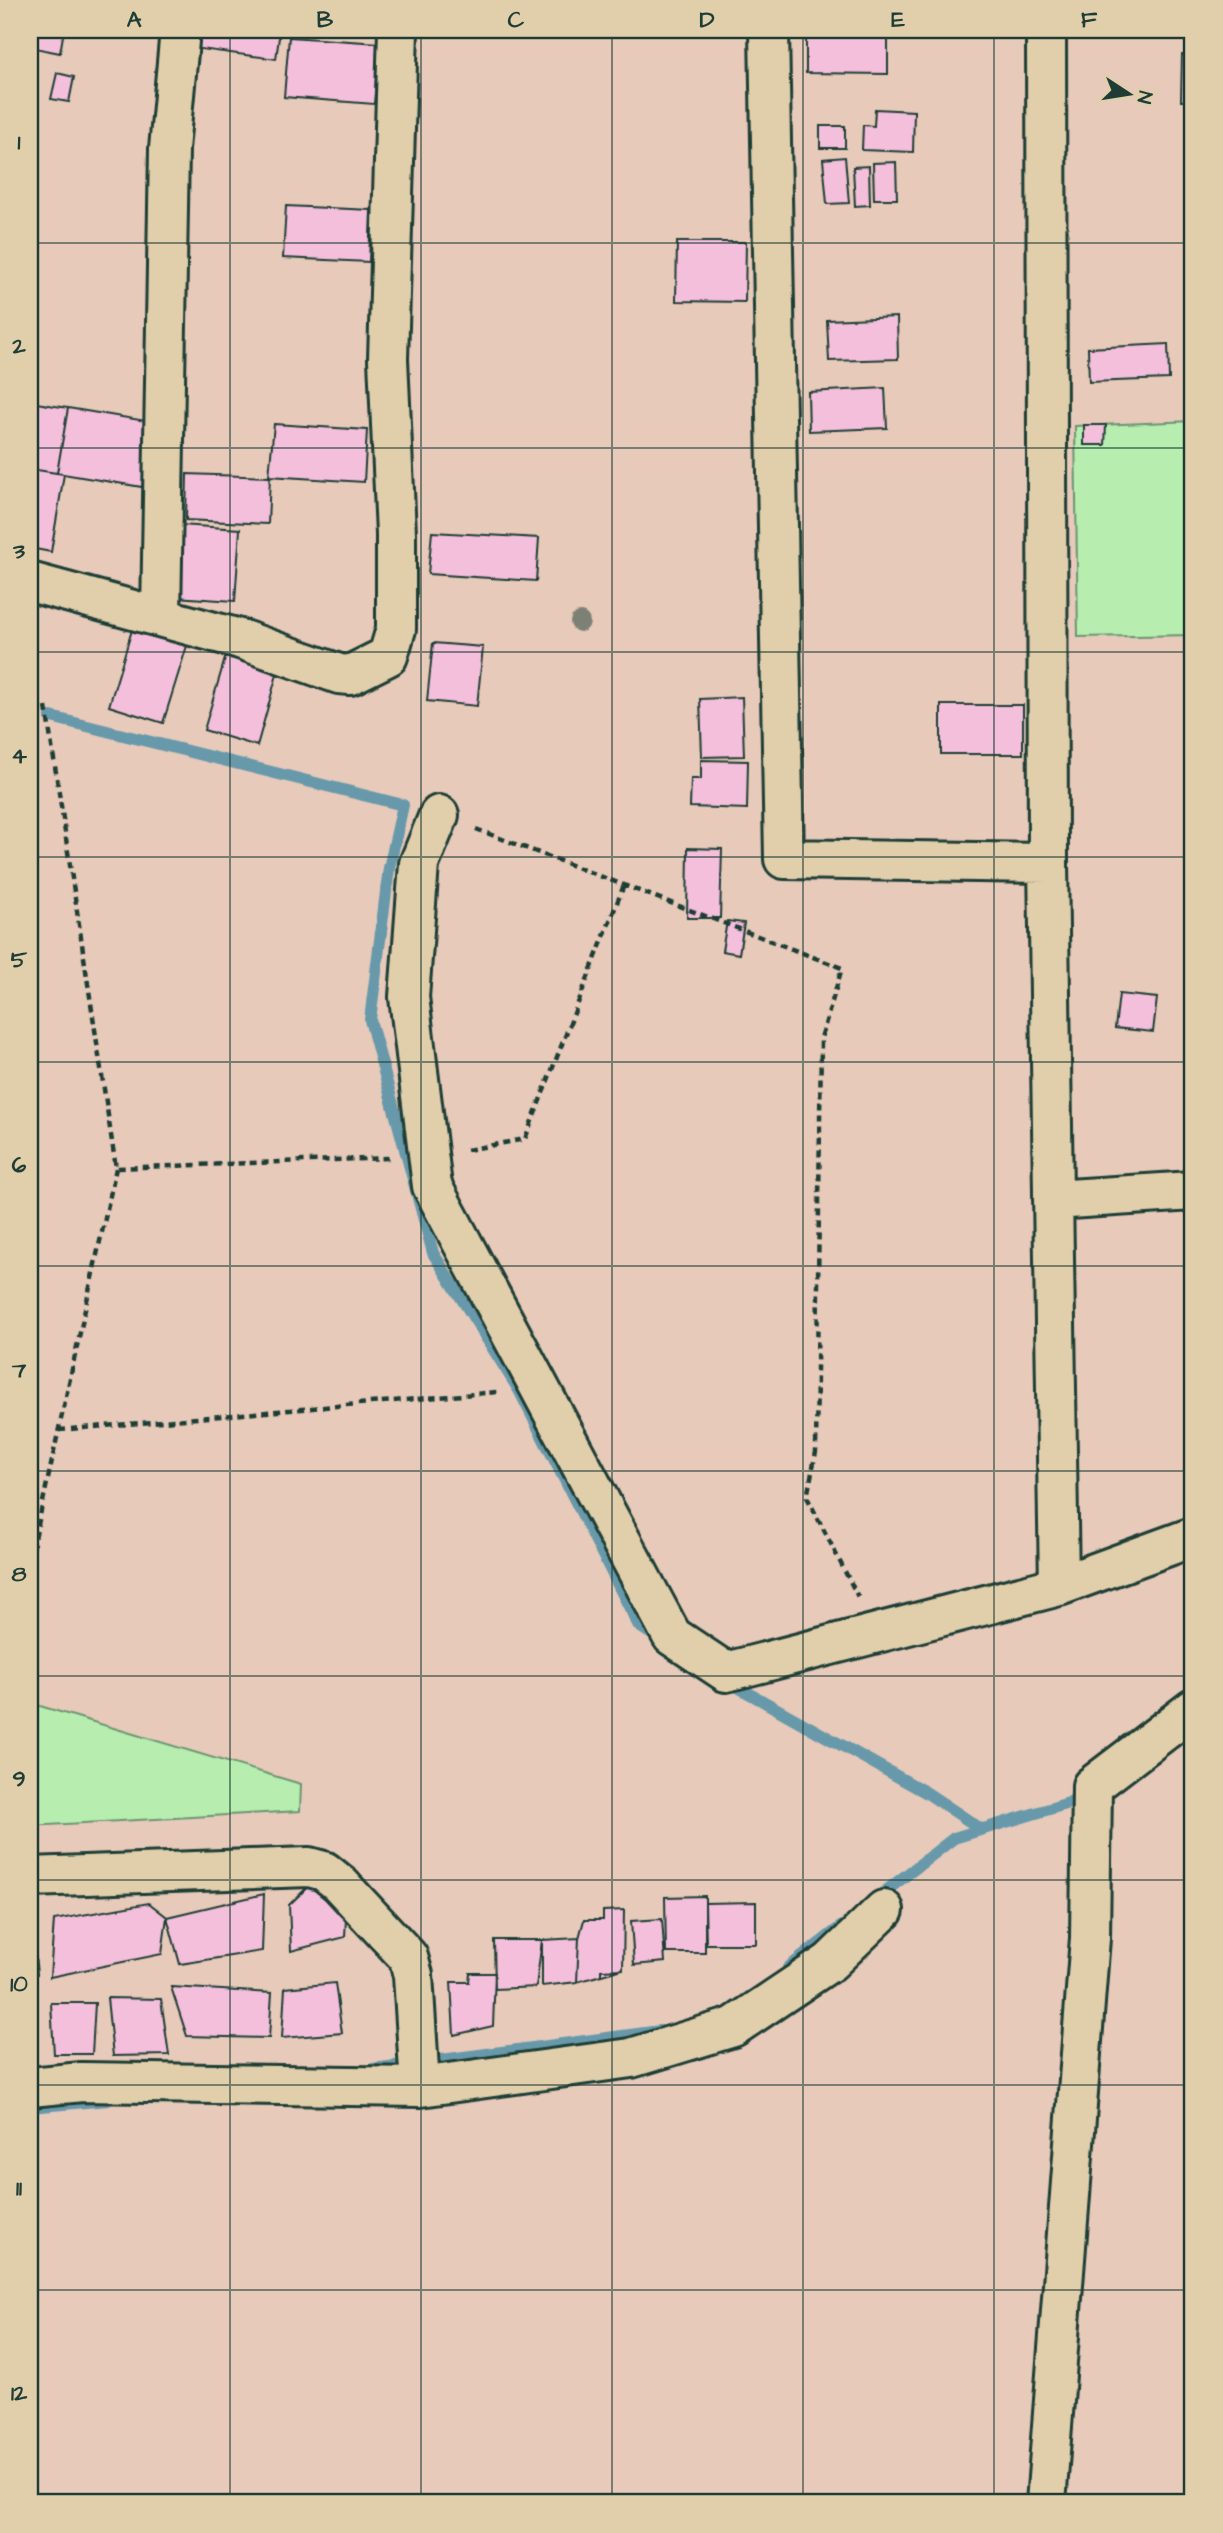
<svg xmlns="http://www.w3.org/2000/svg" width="1223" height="2533" font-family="'Architects Daughter',sans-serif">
<rect width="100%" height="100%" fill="#e7caba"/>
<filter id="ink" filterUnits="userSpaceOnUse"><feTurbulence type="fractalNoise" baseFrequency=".0143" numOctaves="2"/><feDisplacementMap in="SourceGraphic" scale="14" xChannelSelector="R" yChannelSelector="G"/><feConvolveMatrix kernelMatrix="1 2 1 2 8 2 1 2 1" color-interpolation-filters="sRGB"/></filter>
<g filter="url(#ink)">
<path fill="#b7edaf" stroke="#6b9572" stroke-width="2" d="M1193 421V635L1078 637 1075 426Z
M30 1703 301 1784 300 1811 30 1826Z"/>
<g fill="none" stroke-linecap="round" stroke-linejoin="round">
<path stroke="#6899ab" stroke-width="12" d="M51 717 403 805 389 868 370 1020 433 1253 519 1390 639 1626 661 1640
M727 1681 927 1793 981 1829
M873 1901 954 1838 1069 1803 1087 1791
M788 1968 842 1926
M373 2069 660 2031
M30 2107 108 2100"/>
</g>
<path fill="#f4bfdb" stroke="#1f3d34" stroke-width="2" d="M30 30H64L60 53 30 47Z
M195 30H280L276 59 193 48Z
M806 30H888V74L806 73Z
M289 37 379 43 374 104 284 97Z
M1182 55H1193V101H1181Z
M57 73 74 77 69 102 51 99Z
M875 109 914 111 913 152 862 150 863 125 874 126Z
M820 126H845V148H820Z
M845 157 849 203 827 204 823 159Z
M896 162 897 199H874L873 163Z
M869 166 870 205 855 206 853 167Z
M286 206 371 210 369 262 283 258Z
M677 242H746L745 302 676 301Z
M897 317 898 359 829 361 827 320Z
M1168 344 1169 379 1089 382 1088 348Z
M885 388 887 428 809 431 808 392Z
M30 402 68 408 57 473 30 469Z
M68 408 152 422 142 487 57 473Z
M274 424 367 430 364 482 269 476Z
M1084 425H1106L1105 445H1084Z
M30 469 64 474 51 552 30 548Z
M187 474 270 477 268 524 186 520Z
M180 525 240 529 235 601 175 597Z
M432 532 539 538 536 581 428 574Z
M135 620 190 636 163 723 109 706Z
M433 643 483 647 477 706 427 701Z
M229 645 281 660 257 746 204 730Z
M742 697 744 756 702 757 700 699Z
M941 705H1023V754H941Z
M1188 711H1193V770H1189Z
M701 760 748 761 747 809 690 807 691 779H701Z
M1193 775V816H1190V776Z
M688 848 722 849 720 918H687Z
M727 921 744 923 739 954 722 951Z
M1119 994 1157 998 1153 1032 1115 1028Z
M319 1876 347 1900 345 1937 291 1951 289 1905Z
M264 1894 262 1951 180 1964 167 1917Z
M705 1896V1953H666L665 1897Z
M705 1896V1953H666L665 1897Z
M756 1902V1944H706L705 1903Z
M756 1902V1944H706L705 1903Z
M149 1903 167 1917 162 1954 50 1977 54 1920Z
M624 1910 623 1969 601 1970V1975L577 1982 579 1938 584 1920H603V1911Z
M624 1910 623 1969 577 1982 579 1938 584 1920H603V1911Z
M30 1916H31L37 1974H30Z
M662 1919 665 1962 634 1965 631 1921Z
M579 1938 577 1982 542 1986V1940Z
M494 1940H542L536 1987 495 1989Z
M470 1973H495L493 2026 454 2035 451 1982H469Z
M335 1983 342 2033 282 2038 285 1988Z
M171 1987 272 1993 269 2038 187 2036Z
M107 1998 161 1999 169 2055 113 2056Z
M51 2003H95L92 2054H54Z"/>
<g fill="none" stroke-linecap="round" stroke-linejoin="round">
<g stroke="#1f3d34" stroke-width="44">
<path id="minor" d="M769 30 784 859 1048 863
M1046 30 1048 863 1059 1586
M30 582 240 639 339 674 350 675 388 656 396 629V534L388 359 398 30
M161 616 169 149 180 30
M439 815 419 864 409 997 432 1186 672 1636 726 1672 1059 1586 1193 1537
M1053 1200 1193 1191
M30 1877 309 1867 324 1871 339 1883 408 1957 413 1975 420 2087
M30 2087 82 2082 420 2087 631 2058 733 2027 830 1962 884 1910
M1046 2503 1090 1938 1092 1786 1193 1709"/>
</g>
<path stroke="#1f3d34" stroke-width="4.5" stroke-dasharray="7 5" stroke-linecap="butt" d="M46 707 116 1168 389 1158
M476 829 842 968 821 1038 816 1452 807 1497 858 1597
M467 1150 525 1139 624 885
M59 1430 497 1392
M30 1561 116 1168"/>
<use href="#minor" stroke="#e1cfac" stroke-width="38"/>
</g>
<circle fill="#7d8174" cx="580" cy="622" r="10"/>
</g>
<path fill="none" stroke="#1f3d34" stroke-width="2" stroke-opacity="0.55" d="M230 30V2503M421 30V2503M612 30V2503M803 30V2503M994 30V2503M30 243H1193M30 448H1193M30 652H1193M30 857H1193M30 1062H1193M30 1266H1193M30 1471H1193M30 1676H1193M30 1880H1193M30 2085H1193M30 2290H1193"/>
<rect width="1223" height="2533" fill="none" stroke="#e1cfac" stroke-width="77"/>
<g transform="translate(1129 94) rotate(102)" stroke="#e1cfac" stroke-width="5" paint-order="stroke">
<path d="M0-5L12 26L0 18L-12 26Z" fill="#1f3d34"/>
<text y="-10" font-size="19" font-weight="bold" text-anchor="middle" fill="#1f3d34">N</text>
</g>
<rect x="38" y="38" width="1146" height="2456" fill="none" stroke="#1f3d34" stroke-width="2.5"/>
<g font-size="23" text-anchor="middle" font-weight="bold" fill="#1f3d34">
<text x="134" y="27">A</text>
<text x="325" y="27">B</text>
<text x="516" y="27">C</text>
<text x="707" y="27">D</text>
<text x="898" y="27">E</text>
<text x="1089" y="27">F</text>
<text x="19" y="149">1</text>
<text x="19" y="353">2</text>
<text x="19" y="558">3</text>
<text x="19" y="763">4</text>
<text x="19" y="967">5</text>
<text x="19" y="1172">6</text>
<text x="19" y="1377">7</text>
<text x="19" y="1581">8</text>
<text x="19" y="1786">9</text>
<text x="19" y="1991">10</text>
<text x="19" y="2195">11</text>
<text x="19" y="2400">12</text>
</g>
</svg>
